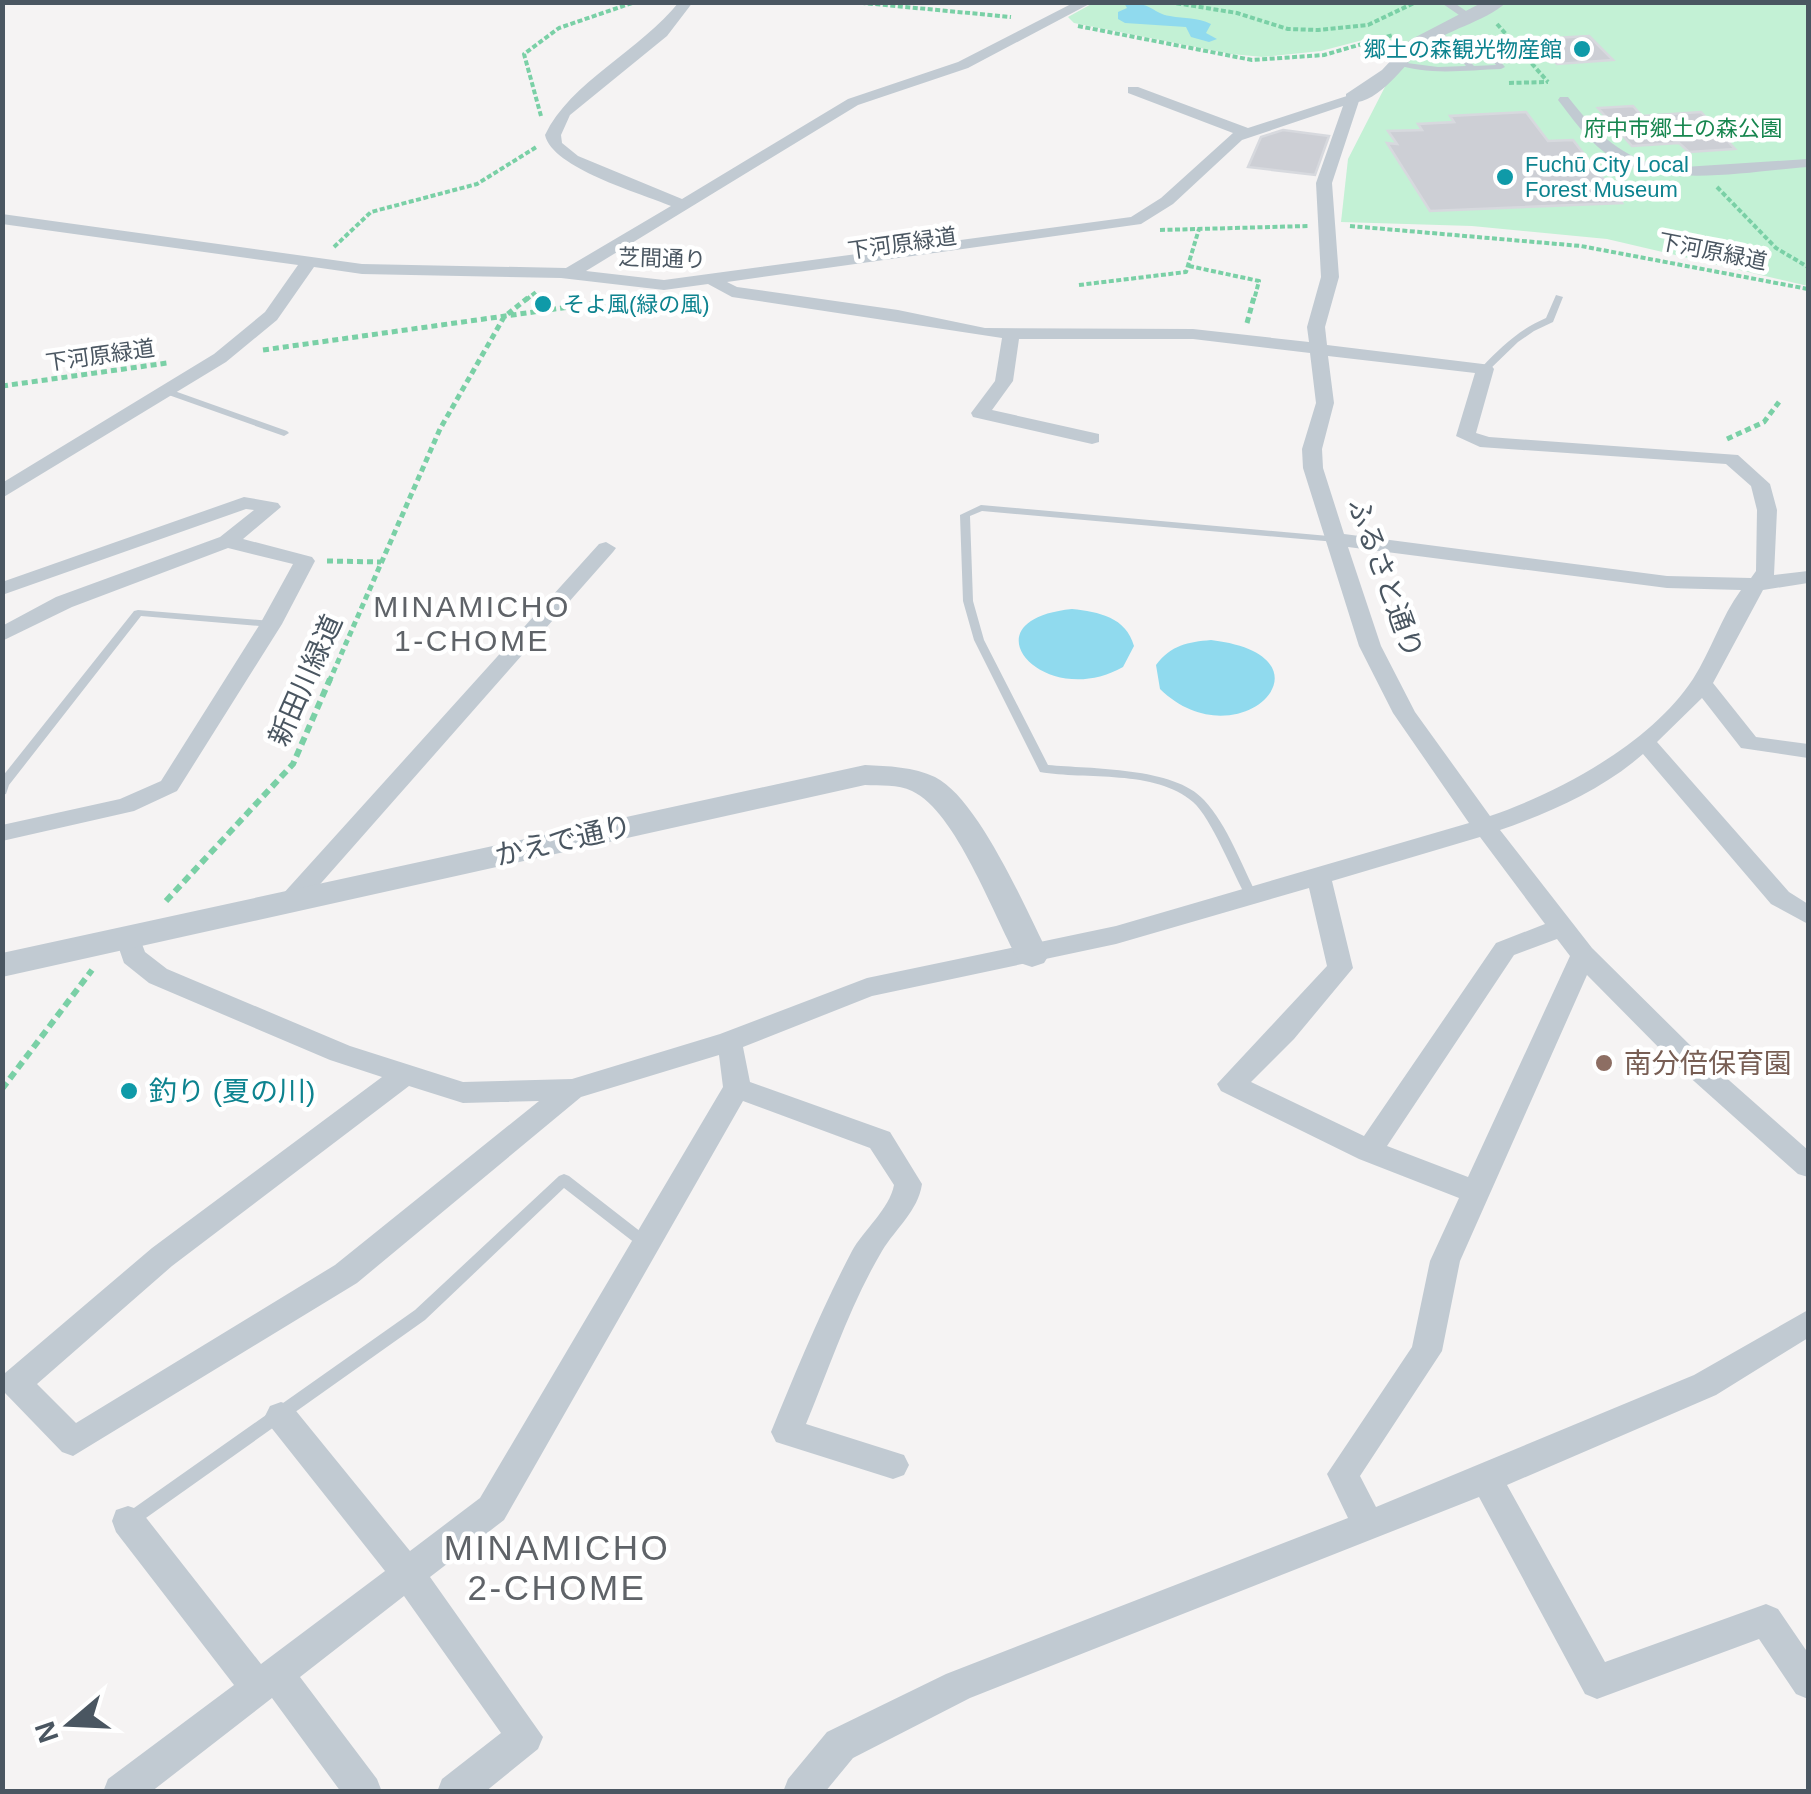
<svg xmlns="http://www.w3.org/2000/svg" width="1811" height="1794" font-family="Arial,'Noto Sans JP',sans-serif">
<rect width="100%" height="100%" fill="#f5f3f3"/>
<path fill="#c3f1d5" d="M1095 2 1808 3V286L1607 239 1472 226 1341 222 1348 159 1389 79 1420 50 1378 36 1321 51 1263 57 1231 54 1074 23 1068 17Z"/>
<path fill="#90daee" d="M1124 3C1154 2 1151 13 1170 16 1185 19 1197 17 1211 24L1206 33 1217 39 1209 42 1191 37 1186 27 1125 23 1118 19V12L1127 8Z
M1072 609C1099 612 1126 617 1134 646L1123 667C1044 712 962 620 1072 609Z
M1211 640C1345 656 1238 765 1160 689L1156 665C1171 645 1188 642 1211 640Z"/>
<path fill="#cdcfd5" stroke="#d7d9de" stroke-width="2.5" d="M1589 36 1613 60 1557 64 1534 39Z
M1633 106 1642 116 1701 112 1735 149 1689 152 1679 143 1632 146 1598 108Z
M1526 112 1548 141 1573 140 1622 203 1430 211 1387 143 1397 144 1388 131 1422 130 1418 124 1454 122 1450 116Z
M1283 130 1329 136 1315 175 1248 167 1261 137Z"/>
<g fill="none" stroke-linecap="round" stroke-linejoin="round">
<path stroke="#7ad0a6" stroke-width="4" stroke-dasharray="5 2.5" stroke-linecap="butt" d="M853 2 1011 17
M1169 2 1237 13 1288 29 1318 30 1368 25 1416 2
M1497 24 1548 82
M1078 26 1252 60 1324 55 1393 35
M1509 83 1548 82
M541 116 524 54 559 28 635 2
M1717 187 1776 248 1808 267
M1350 226 1581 246 1808 289
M1160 230 1308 226
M334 247 371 212 477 184 538 146
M1189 266 1259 281 1254 300
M1079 285 1186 272 1199 229
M526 300 536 292"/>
<path stroke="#7ad0a6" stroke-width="5" stroke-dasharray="6 4" stroke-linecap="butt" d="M1247 323 1254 297
M263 350 612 301
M2 386 167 363
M1727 439 1764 422 1779 402
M327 561 381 562
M329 682 440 429 504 317 529 297"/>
<path stroke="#7ad0a6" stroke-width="6" stroke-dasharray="8 5" stroke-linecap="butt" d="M166 901 293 764 330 679
M2 1089 92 970"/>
<path fill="#c1cad2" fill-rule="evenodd" d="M1444 35 1448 37 1478 36 1505 67 1501 69C1467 70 1428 76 1395 64L1399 62 1438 67 1466 66 1442 38V36ZM1474 39 1496 65 1474 66 1451 41Z
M1556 295 1563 297 1553 322 1534 331 1518 342 1488 371H1482V367C1501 347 1520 329 1546 318Z
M166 388 287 431 289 433 284 436 281 435 163 393 161 391Z
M981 505 1340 537 1341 539 1336 542 982 511 970 516 973 601 984 640 1048 765C1090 769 1175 767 1204 800 1228 826 1241 864 1257 895L1255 898H1247C1233 874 1212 819 1193 802 1155 769 1086 780 1040 772L974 640 963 601 960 515Z
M138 610 271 621 276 624 271 627 141 616 9 785 6 794 2 795V777L134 611Z
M564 1174 569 1176 650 1239 652 1243 650 1247 645 1249 640 1247 564 1188 425 1320 136 1525 130 1528 124 1525 122 1520 124 1515 415 1310 559 1176Z"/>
<path fill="#c1cad2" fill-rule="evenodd" d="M1440 2H1453L1469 13 1459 15Z
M1560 97H1568C1597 134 1622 159 1669 168L1808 159V167C1748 171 1656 191 1604 152 1586 138 1572 118 1558 100Z"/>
<path fill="#c1cad2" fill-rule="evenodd" d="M679 2H693L667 36 570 115 561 135 562 143 578 156 682 199 848 99 958 62 1075 2H1093L968 68 858 105 586 271 664 280 1131 217 1161 198 1233 133 1128 93V87H1138L1248 128 1353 94 1360 98 1332 183 1339 277 1325 327 1327 345 1491 365 1494 369 1476 433 1489 437 1738 455 1770 484 1777 510 1774 575 1808 571V583L1763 590 1713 683 1756 737 1808 744V758L1741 748 1702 698 1657 742 1789 892 1808 904V924L1771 904 1643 754C1602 790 1551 812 1500 830L1592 948 1696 1051 1808 1150V1177L1798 1174 1676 1065 1587 975 1460 1261 1442 1351 1360 1476 1376 1507 1694 1375 1808 1310V1338L1716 1395 1507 1485 1605 1662 1766 1604 1778 1609 1808 1653V1699L1796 1694 1759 1639 1597 1699 1585 1694 1479 1497 970 1698 853 1758 825 1792H783L788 1779 827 1732 946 1674 1348 1518 1327 1474 1412 1347 1430 1261 1459 1198 1359 1159 1221 1091 1217 1084 1327 966 1309 888 1116 944 872 996 743 1047 750 1082 890 1132 922 1184C918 1211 896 1228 882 1251 850 1305 830 1366 806 1424L904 1455 909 1465 904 1475 893 1479 776 1442 771 1432C796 1371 821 1310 852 1251 863 1231 890 1208 894 1185L870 1148 743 1101 504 1520 430 1577 543 1737 538 1749 485 1792H437L442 1779 501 1733 404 1596 300 1677 377 1779 382 1792H341L272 1698 151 1792H103L108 1779 234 1685 116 1532 112 1521 116 1510 128 1506 140 1510 261 1664 385 1571 270 1426 265 1416 270 1406 281 1402 292 1406 410 1551 480 1498 723 1087 719 1055 581 1097 357 1283 73 1456 62 1452 5 1393V1373L152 1248 382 1077 330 1060 149 983 124 963 115 937 119 931H137L145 952 167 969 350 1046 463 1082 572 1079 720 1034 867 978 1116 926 1469 823 1393 713 1359 646 1303 468 1302 449 1316 403 1310 353 1193 339H1019L1013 381 992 410 1099 434V442L1092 444 973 417 971 413 995 381 1002 338 732 297 708 284 664 290 561 278 362 274 314 267 277 320 226 362 2 498V483L214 354 265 312 298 265 2 224V214L362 264 566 268 671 206C640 193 552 168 545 135 570 82 641 50 679 2ZM1343 106 1316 183 1321 277 1307 327 1309 342 1193 329 985 328 898 310 737 287 727 282 1141 224 1173 204 1242 140ZM1328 356 1475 373 1456 436 1480 447 1726 464 1751 486 1757 510 1756 571 1751 578 1667 576 1344 534 1323 468 1322 449 1334 403ZM1348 547 1667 588 1741 590C1721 617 1711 651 1693 679 1651 743 1560 792 1490 816L1415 712 1381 646ZM1480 837 1545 924 1496 943 1364 1136 1251 1082 1294 1039 1353 968 1332 881ZM1557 939 1570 956 1468 1177 1387 1146 1514 955ZM409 1086 463 1103 539 1101 335 1265 76 1423 37 1384 172 1266Z
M244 497 278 503 281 507 243 539 312 557 315 561 282 624 177 791 134 811 2 841V825L120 799 161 781 260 624 293 564 228 548 72 607 2 641V626L56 597 220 537 254 510 246 509 2 595V582Z
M606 542 616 548 613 552 300 907H282L278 901 282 895 599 544Z"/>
<path fill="#c1cad2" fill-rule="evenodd" d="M1483 2H1507C1483 23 1447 29 1422 49 1402 66 1377 108 1346 102V94L1382 70 1410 40Z
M865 765C888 766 914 767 935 777 979 799 1026 910 1049 955L1044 963 1032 967 1020 963C995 920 957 812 912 791 898 784 880 786 865 785L2 977V953Z"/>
</g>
<g fill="#0f9aa8" stroke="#fff" stroke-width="4">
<circle cx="1582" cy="49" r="10"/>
<circle cx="1505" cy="177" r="10"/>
<circle cx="543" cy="304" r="10"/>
<circle cx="129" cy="1091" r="10"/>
</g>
<circle fill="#8d6e63" stroke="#fff" stroke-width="4" cx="1604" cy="1063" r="10"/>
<g text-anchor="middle" stroke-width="9" stroke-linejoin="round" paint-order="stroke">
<g font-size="22" fill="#0d838f" stroke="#fff" text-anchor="start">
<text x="1562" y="57" text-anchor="end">郷土の森観光物産館</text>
<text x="1525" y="172">Fuchū City Local<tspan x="1525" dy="25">Forest Museum</tspan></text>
<text x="563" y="312">そよ風(緑の風)</text>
</g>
<g font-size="22" fill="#17864f" stroke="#fff">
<text x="1683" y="136">府中市郷土の森公園</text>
</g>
<g font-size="22" fill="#4a5661" stroke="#fff">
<text transform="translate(902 243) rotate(-8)" y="8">下河原緑道</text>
<text transform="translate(1713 251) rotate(11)" y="8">下河原緑道</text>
<text transform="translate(662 258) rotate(2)" y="8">芝間通り</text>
<text transform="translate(100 355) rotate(-8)" y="8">下河原緑道</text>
</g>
<g font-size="28" fill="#4a5661" stroke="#fff">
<text transform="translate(1386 578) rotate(70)" y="10">ふるさと通り</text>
<text transform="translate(305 680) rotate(-66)" y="10">新田川緑道</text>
<text transform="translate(563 840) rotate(-13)" y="10">かえで通り</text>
</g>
<g font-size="28" fill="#785e54" stroke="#fff" text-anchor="start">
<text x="1624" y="1073">南分倍保育園</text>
</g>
<g font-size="28" fill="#0d838f" stroke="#fff" text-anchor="start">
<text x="149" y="1101">釣り (夏の川)</text>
</g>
<g font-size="30" letter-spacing="2.5" fill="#5f6368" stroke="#fff">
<text x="472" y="617">MINAMICHO<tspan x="472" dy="34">1-CHOME</tspan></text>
</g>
<g font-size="35" letter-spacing="2.5" fill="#5f6368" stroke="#fff">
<text x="557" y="1560">MINAMICHO<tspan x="557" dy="40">2-CHOME</tspan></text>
</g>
</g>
<rect width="1811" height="1794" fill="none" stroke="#4a5661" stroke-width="10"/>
<g transform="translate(70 1724) rotate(251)" stroke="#ffffff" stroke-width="8" paint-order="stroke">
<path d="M0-8L18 38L0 25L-18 38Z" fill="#4a5661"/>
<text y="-15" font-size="28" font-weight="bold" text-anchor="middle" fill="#4a5661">N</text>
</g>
</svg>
